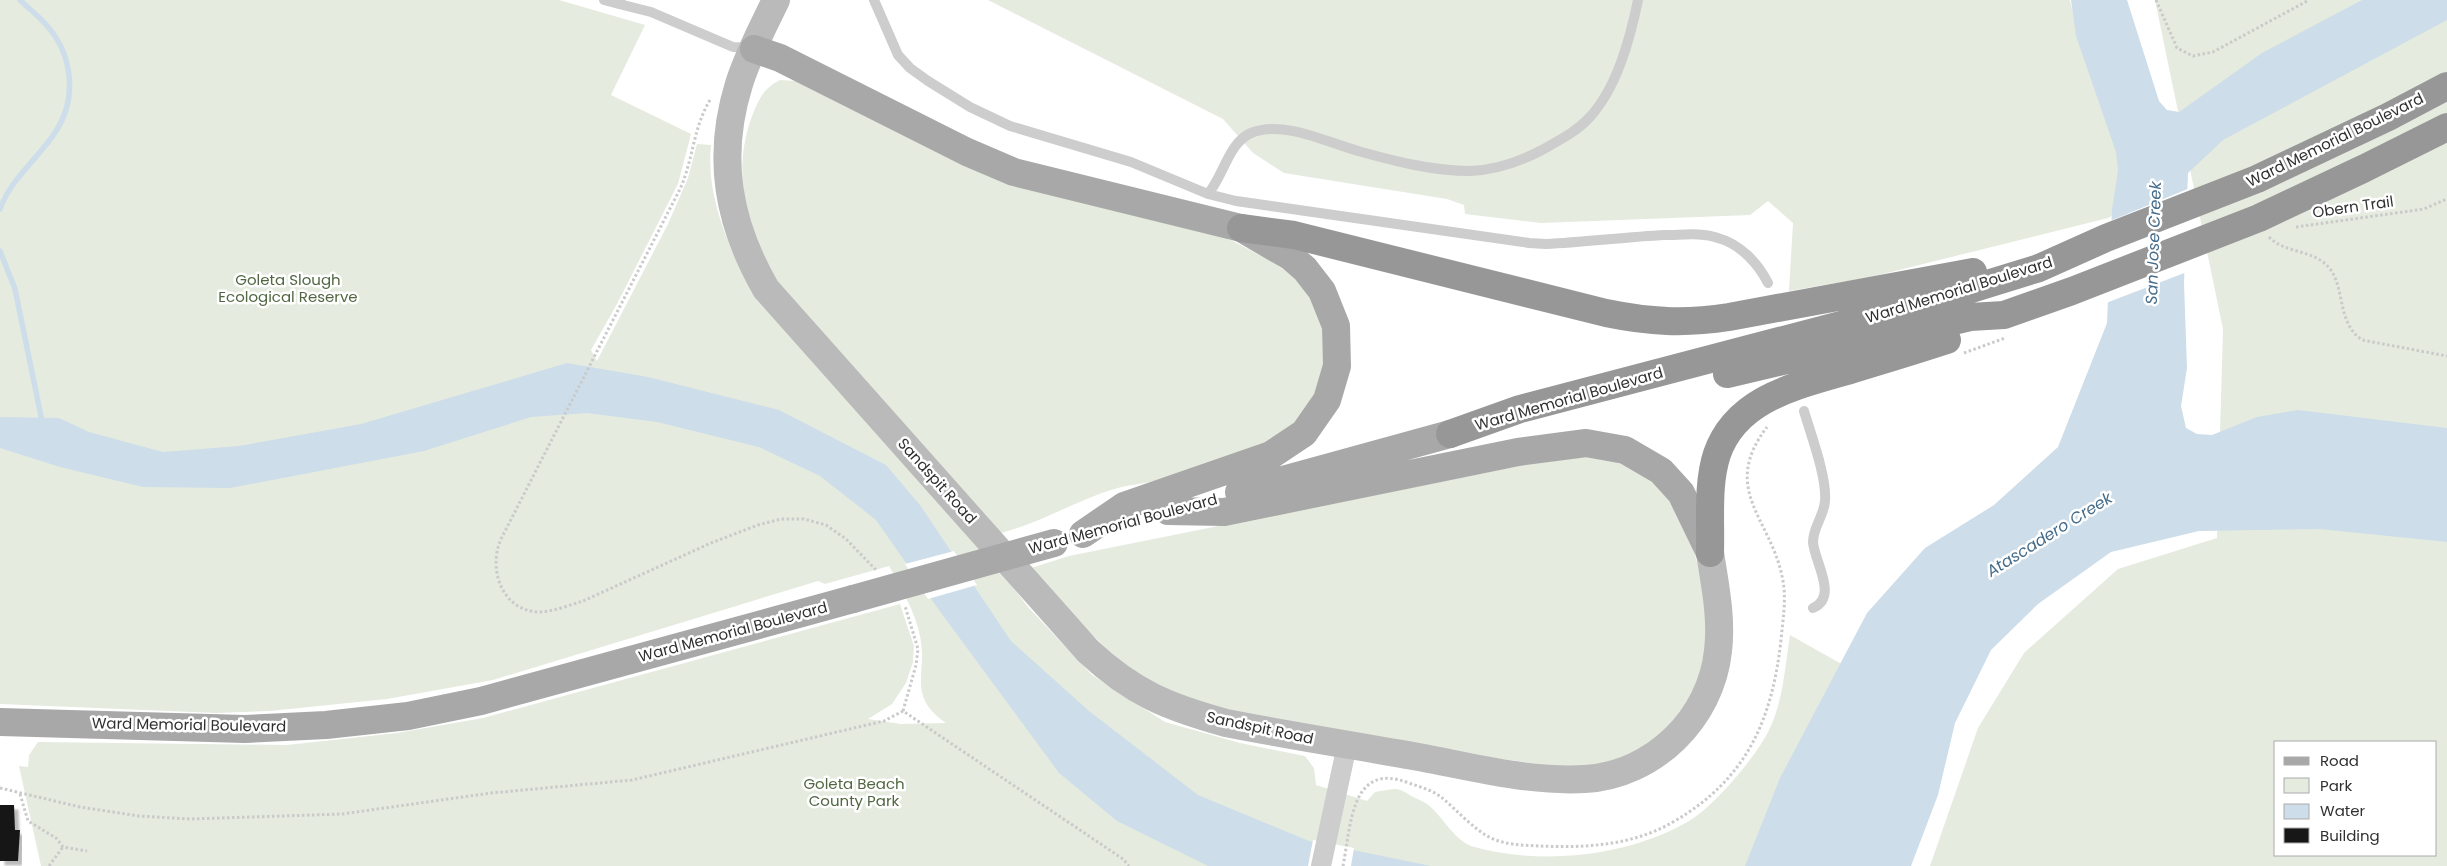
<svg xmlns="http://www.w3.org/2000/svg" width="2447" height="866" font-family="Poppins,sans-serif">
<defs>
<filter id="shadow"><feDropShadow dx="4.5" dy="4.5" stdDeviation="1" flood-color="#0004"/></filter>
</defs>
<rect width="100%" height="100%" fill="#fff"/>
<path fill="#e5ebdf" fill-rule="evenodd" d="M0 0H559L645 25 611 95 691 134 678 184 617 304 591 350 597 361 668 224 688 178 697 144 711 145C706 191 725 239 746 280L978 541 1028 607 1092 675 1165 722 1240 743 1305 756 1314 768 1316 785 1367 801 1375 792C1382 791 1390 789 1397 789 1402 790 1407 793 1411 796 1416 798 1422 801 1427 804 1443 816 1452 838 1471 846 1538 866 1628 857 1689 821 1714 806 1753 760 1767 734 1783 705 1785 667 1790 635L1884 688 1821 866H41L19 766 28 767 29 755 38 742 287 745 397 733 483 718 900 604 914 646 913 662 906 683 892 704 868 719 901 724 946 723C906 695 928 674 920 636 915 611 901 588 889 566L825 584 818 581 493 680 387 699 270 711 216 713 0 704Z
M988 0H2070L2079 39 2121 142 2117 213 2108 218 1871 277 1789 291 1793 223 1768 201 1750 215 1541 223 1465 214 1464 205 1447 199 1284 173 1253 153 1223 119Z
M2155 0H2447V866H1930L1978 728 2024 653 2118 569 2217 538 2223 329ZM2276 742H2436V855H2276Z
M780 80 796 81 1233 241C1257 254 1284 266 1303 286 1345 329 1324 418 1270 442 1254 449 1236 453 1220 459 1198 466 1177 475 1155 481 1142 484 1127 485 1114 489 1075 501 1040 523 1001 533L781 287C747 238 731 176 751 119 758 101 762 89 780 80Z
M1578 454C1603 457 1628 460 1648 476 1691 514 1708 585 1707 641 1706 677 1679 725 1649 744 1627 757 1598 767 1573 768 1558 769 1541 764 1526 762 1472 756 1418 745 1364 735 1327 729 1290 723 1254 716 1229 712 1200 708 1177 697 1116 669 1075 616 1031 568L1069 556Z"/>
<path fill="#cddde9" d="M2071 0H2127L2159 101 2167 110 2179 112 2262 53 2362 0H2447V20L2223 140 2188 173 2184 283 2187 368 2181 406 2186 428 2197 434 2212 435 2257 417 2298 410 2447 428V542L2320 529 2199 531 2111 552 2038 604 1991 650 1955 723 1938 795 1911 866H1745L1780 778 1867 613 1925 548 1994 505 2058 447 2107 323 2112 209 2118 171 2116 152 2076 36Z
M567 363 648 377 779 410 886 465 920 505 1011 641 1089 711 1198 795 1309 841 1431 866H1208L1117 821 1059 773 939 610 876 520 820 476 759 447 657 422 587 413 531 417 424 451 230 488 143 487 60 467 0 448V417L59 418 89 432 163 452 239 446 361 424Z"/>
<path fill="#fff" d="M2190 188 2187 272 2106 303 2110 221Z
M954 551 977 585 928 599 905 564Z
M1313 840 1354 848 1351 866H1308Z"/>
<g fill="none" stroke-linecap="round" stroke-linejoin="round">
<path stroke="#cddde9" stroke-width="5.5" d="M0 209C11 178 39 158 56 131 77 99 73 56 48 27 40 17 29 9 20 0
M0 251 15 289 43 426"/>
</g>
<path fill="#171717" filter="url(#shadow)" d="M0 805H14L15 830H20L18 861H0Z"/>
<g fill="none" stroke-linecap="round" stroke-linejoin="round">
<path stroke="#cacaca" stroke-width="3" stroke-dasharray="2.5 2.5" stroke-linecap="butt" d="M2156 0 2177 48 2193 56 2213 52 2309 0
M710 100C693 128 693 161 680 189L501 539C488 568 501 610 538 612 553 612 569 605 583 601L711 543 758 525 781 519H804L826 525 846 539 876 570
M2296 227 2424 209 2447 199
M2269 237C2285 254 2315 249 2330 269 2345 288 2337 323 2362 340L2447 356
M1964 353 2005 338
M903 711 916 665 918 649 905 606
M0 788 80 807 139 816 190 819 342 814 491 793 632 780 884 721 903 711 1123 859 1129 866
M20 794 28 821 56 838 63 847 87 851
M49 866 63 847
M1343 866C1351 827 1350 760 1409 783 1420 787 1432 790 1441 797 1457 810 1473 829 1491 838 1506 845 1522 845 1538 846 1584 848 1632 846 1673 822 1746 780 1772 721 1781 640 1783 618 1787 597 1782 576 1770 518 1720 489 1767 427"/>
<path stroke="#cdcdcd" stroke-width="10" d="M604 0 619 4 621 0
M874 0 898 55 910 68 928 81 970 107 1010 126 1131 162 1208 194 1236 201 1529 243 1546 244C1586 242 1625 237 1665 235 1682 235 1702 232 1718 238 1740 244 1758 263 1768 283
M619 4 651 12 733 47 750 48
M1208 194C1223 177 1229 142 1251 133 1284 120 1326 142 1358 151 1394 161 1432 171 1470 171 1496 170 1519 162 1542 150 1558 141 1576 132 1589 118 1617 88 1630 39 1638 0
M1804 411C1811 435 1827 477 1825 501 1824 516 1813 527 1813 542 1814 561 1839 597 1813 608"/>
<path stroke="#cdcdcd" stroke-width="20" d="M1321 866 1347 745"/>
<path stroke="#bababa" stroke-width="28" d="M776 0C763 27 748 55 739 84 716 158 728 223 766 289L1088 651C1133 693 1168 707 1226 723 1292 736 1358 746 1424 758 1476 768 1532 782 1585 779 1654 775 1711 718 1718 651 1722 618 1715 585 1710 553"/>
<path stroke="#a8a8a8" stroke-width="28" d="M754 49 780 58 967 152 1014 172 1241 228 1291 257 1305 269 1322 291 1336 326 1337 366 1327 400 1304 433 1271 455 1124 506 1083 534
M1239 492 1450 434
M1168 511 1224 512 1518 452 1586 443 1625 450 1661 471 1681 493 1710 553
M0 722 245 729 326 725 408 716 481 701 853 599"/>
<path stroke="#979797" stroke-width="28" d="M1241 228 1294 235 1606 313C1650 322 1684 324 1729 317L1973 272
M1727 374 1970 317 2004 315 2072 291 2259 218 2365 168 2447 127
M1450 434 1520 409 1932 301 2039 268 2106 238 2257 179 2388 117 2447 86
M1710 553C1711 521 1707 484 1717 454 1737 396 1801 385 1853 369 1884 360 1916 350 1947 340"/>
<path stroke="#a8a8a8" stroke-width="28" d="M853 599 1054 543"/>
</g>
<g text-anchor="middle" stroke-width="5" stroke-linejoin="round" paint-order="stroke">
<g font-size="15" fill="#303030" stroke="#fff">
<text transform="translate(2335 140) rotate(-26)" y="5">Ward Memorial Boulevard</text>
<text transform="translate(2353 207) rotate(-8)" y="5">Obern Trail</text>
<text transform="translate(1959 290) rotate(-17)" y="5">Ward Memorial Boulevard</text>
<text transform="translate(1569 399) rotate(-16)" y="5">Ward Memorial Boulevard</text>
<text transform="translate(937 481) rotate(48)" y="5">Sandspit Road</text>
<text transform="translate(1123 524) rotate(-15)" y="5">Ward Memorial Boulevard</text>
<text transform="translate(733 632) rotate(-15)" y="5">Ward Memorial Boulevard</text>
<text transform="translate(189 725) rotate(1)" y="5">Ward Memorial Boulevard</text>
<text transform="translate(1260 728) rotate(12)" y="5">Sandspit Road</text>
</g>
<g font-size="15" fill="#516741" stroke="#fff">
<text x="288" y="285">Goleta Slough<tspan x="288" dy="17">Ecological Reserve</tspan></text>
<text x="854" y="789">Goleta Beach<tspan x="854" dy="17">County Park</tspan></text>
</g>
<g font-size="16" font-style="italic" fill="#456c8a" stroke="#fff">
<text transform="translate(2153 243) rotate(-88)" y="6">San Jose Creek</text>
<text transform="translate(2049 534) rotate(-32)" y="6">Atascadero Creek</text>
</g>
</g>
<rect x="2274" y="741" width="162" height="115" fill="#ffffff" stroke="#acacac"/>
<rect x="2284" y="757" width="25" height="8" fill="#a8a8a8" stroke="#acacac"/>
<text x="2320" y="766" font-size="15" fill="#303030">Road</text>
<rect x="2284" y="778" width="25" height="15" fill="#e5ebdf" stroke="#acacac"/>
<text x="2320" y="791" font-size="15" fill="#303030">Park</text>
<rect x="2284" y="804" width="25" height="15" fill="#cddde9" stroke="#acacac"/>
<text x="2320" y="816" font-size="15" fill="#303030">Water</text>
<rect x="2284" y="828" width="25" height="15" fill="#171717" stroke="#acacac"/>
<text x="2320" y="841" font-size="15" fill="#303030">Building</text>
</svg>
